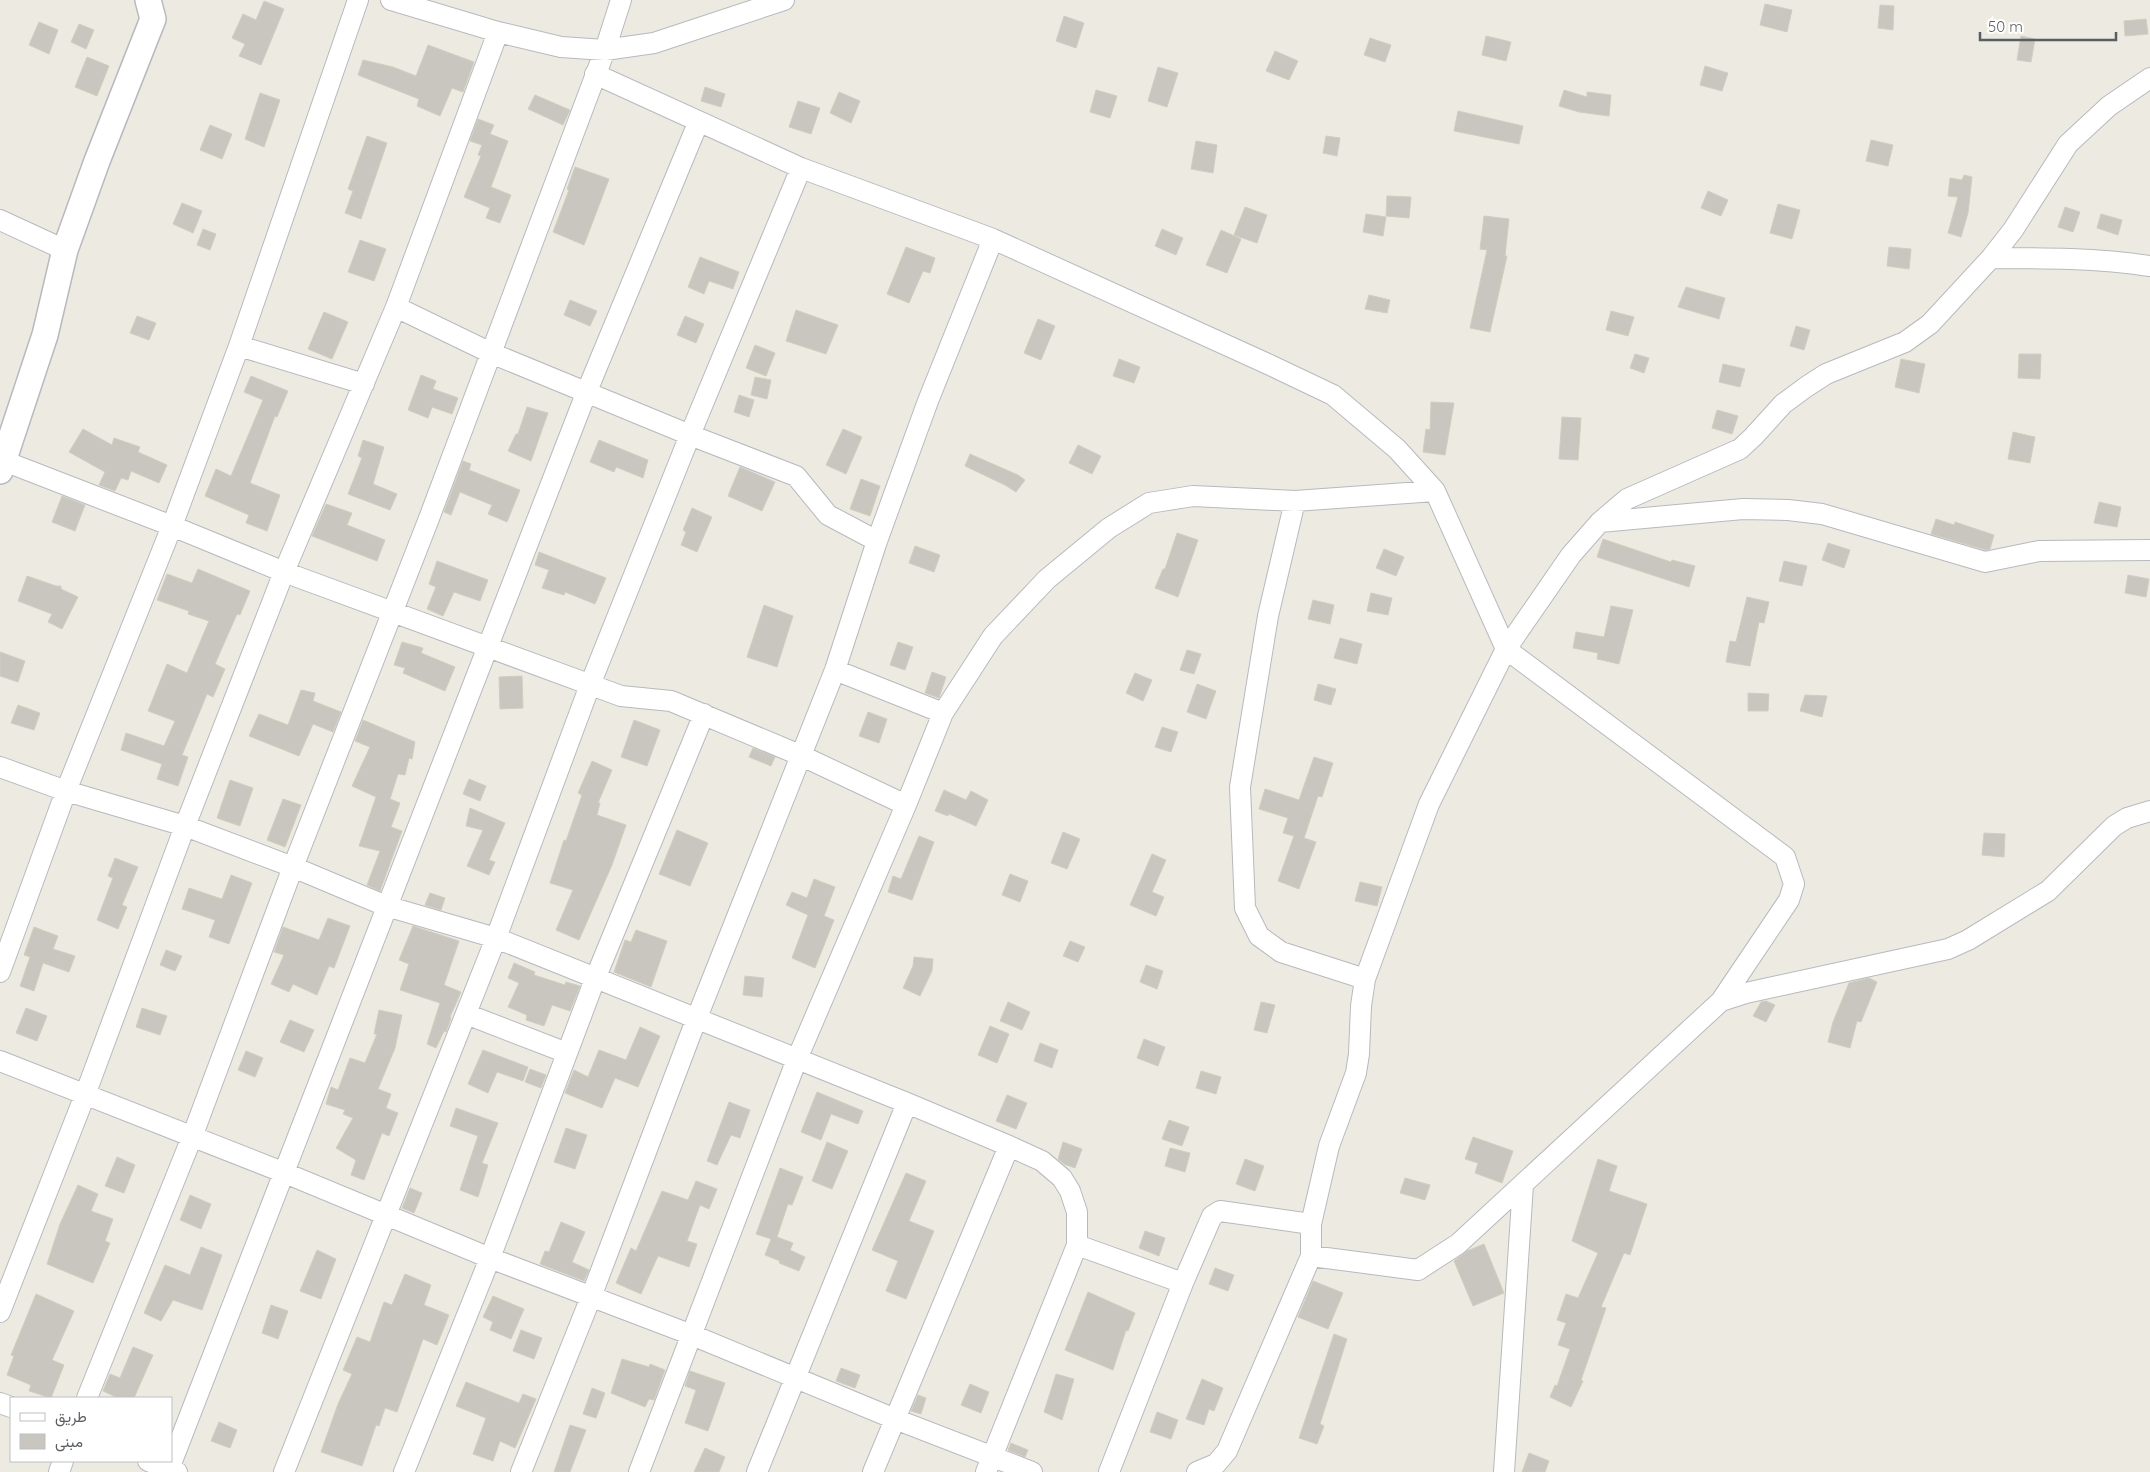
<svg xmlns="http://www.w3.org/2000/svg" width="2150" height="1472" font-family="Quicksand,Vazirmatn,sans-serif">
<rect width="100%" height="100%" fill="#edebe1"/>
<path fill="#c8c6be" stroke="#d2cdbf" d="M264 1 284 9 261 65 239 56 245 44 232 38 243 14 256 20Z
M1765 4 1792 10 1787 32 1760 25Z
M1880 5 1894 6 1893 30 1878 28Z
M1064 16 1084 23 1076 48 1056 41Z
M2146 19 2148 34 2125 36 2124 21Z
M39 22 58 30 49 54 29 45Z
M79 24 94 30 86 49 71 42Z
M1486 36 1511 42 1506 61 1482 55Z
M2021 36 2035 39 2031 62 2017 60Z
M1370 38 1391 45 1385 62 1364 55Z
M428 45 474 62 463 92 452 88 440 116 417 106 419 99 358 75 363 60 393 67 416 76Z
M1275 51 1298 61 1289 80 1266 71Z
M87 57 109 66 97 96 75 87Z
M1705 66 1728 73 1722 91 1700 85Z
M1158 67 1178 73 1167 107 1148 101Z
M705 87 725 94 721 107 701 101Z
M1096 90 1117 96 1110 118 1090 112Z
M1564 90 1587 97V92L1611 95 1609 116 1579 112 1559 106Z
M839 92 860 101 851 123 830 113Z
M260 93 280 100 264 147 245 139Z
M535 95 570 110 563 125 528 109Z
M798 101 820 108 811 134 789 127Z
M1458 111 1523 126 1519 144 1454 131Z
M478 119 494 125 490 134 508 141 491 187 511 195 500 223 486 218 490 208 464 197 481 156 478 155 482 145 470 141Z
M210 125 232 134 222 159 200 150Z
M367 136 387 143 361 219 345 213 353 191 348 189Z
M1326 136 1340 138 1337 156 1323 153Z
M1871 140 1893 145 1888 166 1866 161Z
M1196 141 1217 145 1213 173 1191 169Z
M575 167 609 179 584 245 553 232 569 190 567 189Z
M1964 175 1972 177 1968 213 1961 237 1948 233 1958 197 1948 196 1950 178 1962 180Z
M1708 191 1728 200 1721 216 1701 208Z
M1387 196 1411 197 1409 218 1386 216Z
M182 203 202 211 193 233 173 224Z
M1778 204 1800 210 1792 239 1770 233Z
M1245 207 1267 215 1257 243 1234 235Z
M2065 207 2080 212 2073 232 2058 227Z
M1366 214 1386 217 1383 236 1363 232Z
M2101 214 2122 220 2118 235 2097 228Z
M1484 216 1509 219 1505 256H1507L1490 332 1470 328 1487 250 1480 249Z
M203 229 216 234 210 250 197 245Z
M1162 229 1183 238 1176 255 1155 246Z
M1221 230 1241 239 1227 273 1206 265Z
M360 240 386 249 374 281 348 272Z
M906 247 935 258 930 273 923 271 909 303 887 294Z
M1889 247 1911 249 1909 269 1887 266Z
M700 257 739 272 733 289 709 281 704 294 688 287Z
M1686 287 1725 298 1719 319 1678 307Z
M1369 295 1390 300 1387 313 1365 309Z
M570 300 597 311 590 326 564 315Z
M796 310 838 325 826 354 786 341Z
M1611 311 1634 317 1628 336 1606 330Z
M324 312 348 322 332 359 308 349Z
M137 316 156 323 149 340 130 333Z
M685 316 704 324 696 343 677 335Z
M1038 319 1055 326 1041 360 1024 353Z
M1796 326 1810 330 1804 350 1790 346Z
M755 345 775 353 766 376 746 368Z
M1635 354 1649 358 1644 373 1630 368Z
M2019 354H2041L2040 379 2018 378Z
M1119 359 1140 367 1134 383 1113 376Z
M1901 359 1925 364 1919 393 1895 387Z
M1723 364 1745 369 1740 387 1719 382Z
M421 375 436 381 433 389 458 398 452 414 432 407 428 418 408 410Z
M251 376 288 391 277 417 275 416 250 483 280 495 267 531 246 523 249 515 205 496 216 469 231 476 263 400 244 392Z
M755 377 771 380 767 399 751 395Z
M739 395 754 400 749 417 734 412Z
M1431 402 1454 403 1445 455 1423 452 1426 429 1430 430Z
M527 407 548 413 531 461 508 451 516 434H518Z
M1717 410 1738 416 1732 434 1712 428Z
M1562 417 1581 418 1578 460 1559 459Z
M83 429 112 445 114 438 140 447 138 452 167 465 159 483 131 471 128 480 121 478 115 491 99 485 105 472 69 452Z
M843 429 862 437 846 474 826 465Z
M2013 432 2035 437 2030 463 2008 459Z
M363 440 384 447 373 484 397 494 390 510 348 494 362 458 358 456Z
M599 440 648 460 643 478 616 467 614 472 590 462Z
M1078 445 1101 456 1092 474 1069 463Z
M970 454 1018 475 1025 480 1016 492 1005 485 965 466Z
M463 461 471 464 469 470 520 490 507 522 488 514 492 505 460 492 451 515 444 512Z
M740 467 775 482 762 511 728 496Z
M861 479 880 486 870 516 850 509Z
M62 496 85 505 75 531 52 522Z
M2099 502 2121 507 2117 527 2094 523Z
M326 504 352 513 347 525 385 540 377 561 312 536Z
M692 508 712 517 697 552 681 545 686 532 683 530Z
M1936 519 1954 525 1955 522 1994 535 1990 549 1986 550 1931 534Z
M1177 533 1198 540 1178 597 1155 588 1163 569H1165Z
M1603 539 1671 562 1672 560 1695 566 1689 587 1597 557Z
M1828 543 1850 550 1844 568 1822 560Z
M915 546 940 555 934 572 909 563Z
M1384 549 1404 557 1396 576 1376 568Z
M539 552 606 578 595 604 565 592 564 595 542 588 549 570 535 565Z
M437 561 488 580 480 601 454 592 443 616 427 609 436 587 429 584Z
M1784 561 1807 566 1802 586 1779 581Z
M198 569 250 591 240 615 237 614 215 664 225 669 213 697 207 694 182 755 188 757 178 786 157 779 162 764 121 750 126 733 164 746 175 721 148 711 167 664 187 673 209 621 188 614 189 611 157 600 167 574 192 583Z
M2128 575 2149 579 2146 597 2125 593Z
M27 576 56 586H61V589L78 597 62 629 48 622 52 614 18 601Z
M1371 593 1392 598 1388 615 1367 611Z
M1747 597 1769 602 1764 623 1759 622 1750 666 1726 662 1730 641 1736 642Z
M1313 600 1334 605 1330 624 1308 619Z
M764 605 793 616 777 667 747 657Z
M1611 606 1633 610 1619 664 1597 659 1598 653 1573 648 1576 632 1604 637Z
M1340 638 1362 644 1357 664 1334 658Z
M402 642 423 648 421 653 455 667 445 691 403 673 405 668 394 665Z
M898 642 913 647 905 670 890 665Z
M1187 650 1201 654 1194 674 1180 670Z
M0 652 25 661 18 682 0 676Z
M932 672 946 677 939 698 925 693Z
M1135 673 1152 680 1143 701 1126 693Z
M522 676 523 708 500 709 499 677Z
M1197 684 1216 691 1206 719 1187 712Z
M1318 684 1336 689 1331 705 1314 700Z
M301 690 315 693 313 701 341 712 333 732 313 724 299 756 249 736 259 714 288 725Z
M1748 693 1769 694 1768 711H1748Z
M1805 695 1827 696 1822 717 1800 711Z
M18 705 40 713 34 730 11 723Z
M868 712 887 719 879 743 859 736Z
M363 720 415 742 412 759 409 758 405 775 398 774 390 799 400 803 391 827 402 831 380 891 367 885 380 851 359 846 376 797 352 786 370 747 355 741Z
M634 720 660 730 647 766 621 757Z
M1162 727 1178 732 1171 752 1155 747Z
M753 748 775 757 771 766 749 757Z
M1314 757 1333 763 1322 797 1318 796 1304 838 1316 842 1299 889 1278 881 1294 836 1283 833 1288 818 1259 809 1265 789 1299 800Z
M592 761 612 770 598 803H600L597 815 626 825 612 865 579 940 556 930 573 890 550 883 564 840 566 841 582 795 578 793Z
M469 779 486 786 480 801 463 794Z
M230 780 253 788 240 826 217 818Z
M944 790 966 800 971 791 988 800 976 826 949 814 948 816 935 811Z
M283 799 301 805 285 847 267 840Z
M470 808 505 823 489 860 495 862 489 875 467 866 483 830 466 826Z
M677 830 708 843 690 886 659 874Z
M1063 832 1080 839 1067 869 1051 863Z
M1984 833 2005 834 2004 857 1982 855Z
M919 836 934 842 912 900 888 892 893 876 901 879Z
M1152 854 1166 860 1152 892 1164 897 1156 916 1130 905Z
M115 858 138 867 122 905 127 907 118 929 97 920 113 878 108 876Z
M1010 874 1028 881 1020 902 1002 895Z
M231 875 252 883 229 944 209 937 215 920 182 909 189 888 222 899Z
M814 879 835 887 824 916 834 920 815 968 792 958 808 915 786 905 792 892 807 898Z
M1360 882 1382 887 1377 906 1355 901Z
M430 893 445 898 441 910 425 905Z
M328 918 350 926 334 968 329 966 317 995 293 984 289 992 271 984 284 955 274 952 283 927 319 940Z
M413 926 459 941 444 985 461 992 450 1017 451 1018 446 1032 444 1031 436 1048 427 1044 440 1003 400 990 409 964 399 960Z
M34 927 58 936 53 949 75 956 69 972 43 963 34 991 20 986 30 957 24 955Z
M636 930 667 941 651 987 614 972 625 940 631 942Z
M1070 941 1085 947 1078 962 1063 956Z
M166 950 182 956 175 971 160 965Z
M914 957 933 959 932 971 920 996 903 988 913 966Z
M514 963 535 972 534 975 565 985 566 982 580 986 570 1011 552 1005 544 1026 526 1020 527 1015 508 1007 519 983 508 978Z
M1146 965 1163 971 1157 989 1140 982Z
M745 976 764 978 762 997 743 995Z
M1869 978 1877 982 1861 1022 1857 1021 1850 1048 1828 1042 1833 1022 1849 983Z
M1766 1001 1775 1005 1766 1022 1753 1016 1761 1002Z
M1008 1002 1030 1012 1022 1030 1000 1021Z
M1261 1002 1275 1005 1267 1033 1254 1030Z
M26 1008 47 1016 37 1041 16 1033Z
M142 1008 167 1016 160 1035 136 1027Z
M379 1010 402 1015 395 1048 378 1089 391 1094 386 1108 398 1113 389 1136 382 1133 364 1180 351 1175 356 1160 336 1148 353 1118 343 1114 345 1110 326 1104 331 1087 338 1090 350 1058 365 1063 377 1034H374Z
M290 1020 314 1030 304 1052 280 1042Z
M990 1026 1009 1034 997 1063 978 1055Z
M640 1027 660 1036 638 1087 615 1078 602 1108 565 1093 574 1070 588 1077 599 1050 626 1060Z
M1144 1039 1165 1047 1158 1066 1137 1058Z
M1040 1043 1058 1050 1052 1068 1034 1061Z
M483 1050 528 1067 523 1081 497 1072 488 1093 468 1084Z
M246 1051 263 1058 255 1077 238 1070Z
M530 1069 546 1075 541 1088 525 1082Z
M1201 1071 1221 1077 1216 1094 1196 1088Z
M817 1092 863 1111 858 1124 831 1114 821 1140 801 1132Z
M1007 1095 1027 1103 1016 1129 996 1121Z
M729 1102 750 1110 740 1138 731 1135 717 1165 707 1161Z
M456 1108 498 1123 482 1163 488 1165 478 1197 460 1190 478 1136 450 1126Z
M1169 1120 1189 1127 1182 1146 1162 1139Z
M566 1128 587 1135 575 1169 554 1162Z
M1473 1137 1513 1151 1502 1183 1475 1173 1478 1163 1465 1159Z
M827 1142 848 1151 832 1189 812 1181Z
M1063 1142 1082 1149 1075 1168 1064 1164 1058 1159Z
M1170 1148 1190 1153 1185 1172 1165 1166Z
M117 1157 135 1165 124 1193 105 1186Z
M1245 1159 1264 1166 1255 1191 1236 1184Z
M1598 1159 1617 1166 1609 1191 1647 1204 1630 1255 1624 1253 1601 1307 1606 1308 1581 1380 1583 1381 1571 1407 1550 1397 1555 1385 1557 1386 1570 1349 1558 1345 1566 1323 1557 1320 1566 1294 1578 1298 1598 1253 1572 1241Z
M780 1168 803 1177 792 1205 788 1204 777 1237 793 1243 790 1250 805 1257 799 1271 779 1263 780 1261 765 1255 771 1239 756 1234Z
M906 1173 926 1181 909 1221 934 1231 906 1299 886 1291 898 1261 872 1250Z
M1405 1178 1430 1185 1425 1200 1400 1193Z
M696 1181 717 1189 709 1209 700 1205 687 1241 697 1244 689 1267 658 1256 641 1294 616 1283 631 1248 636 1251 662 1191 688 1200Z
M78 1185 98 1194 91 1211 113 1219 105 1241 110 1243 93 1283 47 1264 60 1224Z
M410 1188 422 1193 414 1213 402 1208Z
M190 1195 211 1204 201 1229 180 1220Z
M561 1222 585 1232 572 1262 589 1270 584 1281 540 1264 545 1251 549 1252Z
M1145 1231 1165 1238 1159 1256 1139 1248Z
M1484 1244 1504 1293 1473 1306 1454 1261 1467 1251Z
M201 1247 222 1255 202 1310 173 1300 161 1321 144 1313 165 1265 190 1275Z
M317 1250 336 1259 321 1299 300 1291Z
M1215 1268 1234 1275 1228 1291 1209 1284Z
M405 1274 431 1285 424 1305 449 1315 437 1345 423 1339 397 1412 385 1408 379 1426 376 1425 362 1466 321 1452 338 1404 352 1374 343 1370 357 1337 370 1342 384 1302 392 1305Z
M1313 1281 1343 1293 1328 1329 1298 1317Z
M1088 1292 1135 1313 1128 1331 1126 1330 1113 1370 1065 1350Z
M36 1294 74 1311 52 1360 64 1365 51 1398 29 1391 31 1385 7 1375 14 1356 11 1355Z
M493 1296 524 1309 511 1339 490 1330 493 1322 483 1317Z
M271 1305 288 1311 278 1339 262 1333Z
M521 1330 542 1338 534 1359 513 1351Z
M1334 1334 1347 1339 1320 1424 1324 1426 1317 1444 1299 1438Z
M133 1347 153 1355 134 1398H118L103 1391 110 1374 120 1378Z
M622 1359 649 1367 650 1364 665 1370 654 1400 649 1399 645 1407 611 1393Z
M841 1368 860 1375 855 1388 836 1381Z
M690 1371 725 1383 708 1431 685 1423 696 1390 685 1386Z
M1056 1374 1074 1379 1062 1420 1044 1412Z
M1202 1379 1223 1388 1214 1411 1209 1409 1204 1425 1186 1419Z
M466 1382 519 1403 523 1394 536 1399 515 1448 500 1441 493 1461 473 1454 486 1418 456 1406Z
M970 1384 989 1392 981 1413 961 1405Z
M592 1388 605 1393 596 1418 583 1414Z
M918 1395 926 1398 921 1414 911 1411Z
M1157 1412 1178 1420 1171 1439 1150 1432Z
M219 1422 237 1430 230 1448 211 1441Z
M570 1425 586 1430 570 1472H554Z
M1011 1443 1028 1450 1025 1457 1008 1450Z
M705 1448 725 1457 719 1472H694Z
M1529 1453 1549 1461 1545 1472H1522Z"/>
<g fill="none" stroke-linecap="round" stroke-linejoin="round">
<g stroke="#b7b9be" stroke-width="22">
<path id="minor" d="M391 0 498 32 561 47 605 50 654 43 784 0
M595 74 801 168 993 239 1270 365 1333 395 1397 449 1435 491 1506 649 1785 857 1794 884 1789 900 1721 1001 1458 1244 1418 1270 1311 1256
M0 220 65 250
M1991 258C2044 258 2097 258 2150 266
M396 307 491 353 690 435 796 476 828 515 877 541
M239 346 364 384
M4 461 172 526 284 572 621 696 671 701 802 756 906 805
M1295 501 1268 616 1240 787 1245 908 1259 936 1281 952 1365 979
M1600 522 1743 509 1788 510 1822 514 1985 562 2039 551 2150 550
M835 670 943 713
M0 767 66 791 185 826 293 867 386 906 496 938 907 1103 1009 1146 1042 1161 1062 1178 1070 1191 1077 1212V1245L986 1472
M0 972 66 791 172 526 239 346 358 0
M1721 1001 1746 993 1948 949 1968 940 2048 891 2114 826 2127 818 2150 811
M466 1014 567 1053
M0 1061 285 1173 490 1258 692 1335 895 1419 1032 1472
M1077 1245 1183 1283
M0 1312 85 1095 185 826 284 572 396 307 498 32
M87 1398 192 1137 293 867 428 521 605 50 621 0
M0 1403 11 1407
M148 1461 177 1472
M169 1469 587 391 698 123
M59 1472 63 1461
M284 1472 496 938 590 685 690 435 801 168
M404 1472 490 1258 595 979 704 714
M521 1472 591 1297 696 1020 835 670 877 541 928 401 993 239
M639 1472 797 1059 906 805 943 713 993 636 1047 579 1109 528 1149 503 1193 496 1295 501 1435 491
M757 1472 907 1103
M873 1472 1009 1146
M1109 1472 1183 1283 1212 1216 1220 1211 1311 1224
M1197 1472 1216 1464 1227 1451 1311 1256V1224L1329 1146 1356 1073 1359 1054 1361 1006 1365 979 1429 804 1506 649 1571 555 1600 522 1627 499 1740 449 1753 437 1783 404 1806 387 1826 374 1905 342 1930 324 1991 258 2013 230 2068 144 2109 106 2150 78
M1504 1472 1523 1185"/>
</g>
<g stroke="#b7b9be" stroke-width="28">
<path id="tertiary" d="M0 471 45 335 65 250 97 161 153 19 148 0"/>
</g>
<use href="#minor" stroke="#fff" stroke-width="20"/>
<use href="#tertiary" stroke="#fff" stroke-width="25"/>
</g>
<rect x="10" y="1397" width="162" height="65" fill="#ffffff" stroke="#bdbfc1"/>
<rect x="20" y="1413" width="25" height="8" fill="#ffffff" stroke="#bdbfc1"/>
<text x="55" y="1422" font-size="15" fill="#5a5e63">طريق</text>
<rect x="20" y="1434" width="25" height="15" fill="#c8c6be" stroke="#bdbfc1"/>
<text x="55" y="1447" font-size="15" fill="#5a5e63">مبنى</text>
<path d="M1980 32v8h136v-8" fill="none" stroke="#5a5e63" stroke-width="2.5"/>
<text x="1988" y="32" font-size="15" fill="#5a5e63" stroke="#ffffff" stroke-width="4" paint-order="stroke">50 m</text>
</svg>
